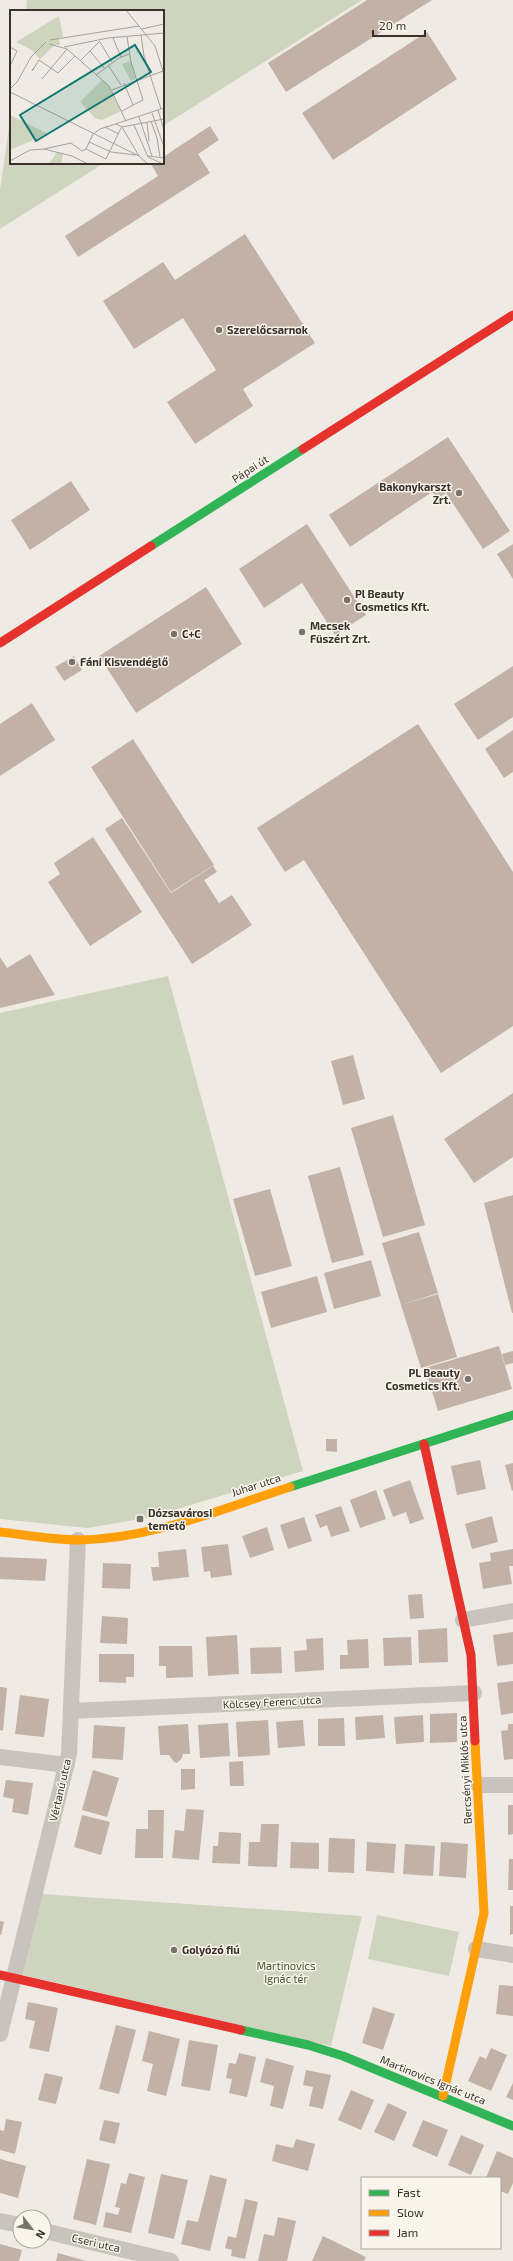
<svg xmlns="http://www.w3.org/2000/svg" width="513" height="2261" font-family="'Exo 2',sans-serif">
<rect width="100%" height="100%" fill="#efebe4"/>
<path fill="#ced4be" d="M27 0H362L163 126V11H26Z
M11 113V163H104L0 229V190Z
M168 976 303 1471 147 1518 87 1528 0 1519V1013Z
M42 1894 362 1916 331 2046 23 1975Z
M377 1915 459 1932 449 1976 368 1959Z"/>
<path fill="#c2b1a6" d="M367 0H432L286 92 268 63Z
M427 32 457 79 333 160 302 113Z
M210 126 219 140 198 154 210 173 78 257 65 236 158 176 151 164 163 163V157Z
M245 234 315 343 243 389 253 406 195 444 167 402 216 370 183 318 134 349 103 301 163 262 175 280Z
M448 437 510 531 483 549 446 493 437 499 432 492 350 547 329 515Z
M71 481 90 510 30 550 11 520Z
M307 524 366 615 335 635 302 583 264 608 239 569Z
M513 544V579L497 554Z
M206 587 242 644 136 713 99 656Z
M74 656 82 670 64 681 55 667Z
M513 666V717L478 740 454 704Z
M32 703 55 740 0 776V724Z
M418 724 513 872V1026L441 1073 304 860 285 872 257 828Z
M513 730V772L504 778 485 749Z
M133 739 214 865 171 892 91 767Z
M122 818 171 893 213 866 217 872 204 880 219 903 232 895 252 925 192 964 105 829Z
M93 837 142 912 90 946 48 882 60 874 54 863Z
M30 954 55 995 0 1008V957L7 968Z
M353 1055 365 1099 343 1105 331 1061Z
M513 1093V1157L474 1183 444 1139Z
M393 1115 425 1225 383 1237 351 1128Z
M340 1167 364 1255 332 1263 308 1176Z
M270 1189 292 1266 255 1276 233 1199Z
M513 1195V1313H512L484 1203Z
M419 1232 438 1293 401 1305 382 1243Z
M371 1260 381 1296 334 1309 324 1273Z
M317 1276 327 1312 271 1328 261 1292Z
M438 1294 457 1357 421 1368 401 1305Z
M499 1346 512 1389 438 1411 425 1368Z
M513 1351V1363L505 1365 502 1354Z
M326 1439H337V1452L326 1451Z
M480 1460 486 1489 457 1495 451 1466Z
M513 1463V1490L512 1491 505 1465Z
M410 1480 424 1519 410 1524 406 1512 393 1517 383 1490Z
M376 1490 386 1519 360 1528 350 1500Z
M341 1506 350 1531 331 1537 327 1525 320 1528 315 1515Z
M492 1516 498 1542 472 1549 465 1524Z
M304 1517 312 1541 288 1549 280 1525Z
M267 1527 274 1550 250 1558 242 1536Z
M228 1544 232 1575 211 1578 210 1571 204 1572 201 1547Z
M186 1549 189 1577 153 1581 151 1567H159L158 1552Z
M513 1549V1566H509L512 1584 483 1589 479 1563 491 1561 490 1553Z
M0 1557 47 1559 45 1581 0 1579Z
M103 1563 131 1564 130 1589 102 1588Z
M422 1594 424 1618 410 1619 408 1595Z
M102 1616 128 1618 127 1644 100 1643Z
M447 1628 448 1662 419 1663 418 1630Z
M513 1632V1664L497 1666 493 1635Z
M237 1635 239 1674 208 1676 206 1637Z
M411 1637 412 1665 384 1666 383 1638Z
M323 1638 324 1670 295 1672 294 1651 307 1650 306 1639Z
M368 1639 369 1668 340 1669V1655H348L347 1640Z
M159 1646H192L193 1677 166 1678V1666H159Z
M281 1647 282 1673 251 1674 250 1648Z
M99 1654H134V1677H126V1683L99 1682Z
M513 1681V1713L501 1715 497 1683Z
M0 1687 7 1688 3 1731 0 1730Z
M20 1695 49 1699 44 1737 15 1734Z
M457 1713V1742L430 1743V1714Z
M383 1715 385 1738 356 1740 355 1717Z
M423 1715 424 1742 396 1744 394 1717Z
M344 1718 345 1746H318V1719Z
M268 1720 270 1755 238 1757 236 1722Z
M303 1720 305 1746 278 1748 276 1722Z
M228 1723 230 1756 200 1758 198 1725Z
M188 1724 190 1754H183L182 1758 177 1763 174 1762 169 1755H160L158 1726Z
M508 1724H513V1759L504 1760 501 1731 508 1730Z
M94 1725 125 1727 123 1760 92 1758Z
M243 1761 244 1786H230L229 1762Z
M181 1769H195V1789L181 1790Z
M93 1770 119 1778 107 1817 82 1810Z
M6 1780 33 1783 28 1815 12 1812 14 1799 3 1797Z
M508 1805H513V1834L508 1835Z
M186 1809 204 1810 199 1860 172 1858 175 1830 184 1831Z
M148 1810H164L163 1858H135L136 1829H148Z
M82 1815 110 1822 101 1855 74 1847Z
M261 1824H279L277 1867 248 1866 249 1842H260Z
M219 1832 241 1833 240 1864 212 1863 213 1846H218Z
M329 1838 355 1839 354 1873 328 1872Z
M291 1842 319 1843V1869L290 1868Z
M367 1842 396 1844 394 1873 366 1871Z
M441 1842 468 1844 466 1878 439 1876Z
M405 1844 435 1846 433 1876 403 1874Z
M509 1859H513V1890H508Z
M510 1906H513V1934L510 1935Z
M0 1921 4 1922 1 1935H0Z
M499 1985 513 1986V2016L496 2014Z
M28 2002 58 2008 49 2052 29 2048 35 2021 25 2019Z
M373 2007 395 2014 383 2050 362 2043Z
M116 2025 136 2030 119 2094 99 2089Z
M149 2031 180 2039 166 2096 147 2091 153 2064 142 2061Z
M189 2040 218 2045 210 2091 181 2086Z
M491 2048 507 2055 491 2091 468 2081 480 2056 486 2059Z
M239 2053 256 2057 247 2097 229 2093 232 2079 226 2078 229 2063 236 2064Z
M266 2058 294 2066 283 2109 270 2106 274 2086 260 2082Z
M306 2070 331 2075 323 2109 309 2106 313 2087 303 2085Z
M45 2073 63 2077 56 2104 38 2100Z
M513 2083V2100L506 2097Z
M351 2090 374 2100 361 2130 338 2120Z
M388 2103 407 2112 394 2141 374 2132Z
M6 2119 22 2122 15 2154 0 2150V2130L4 2131Z
M104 2120 120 2123 115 2144 99 2140Z
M423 2120 448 2130 437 2157 412 2146Z
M461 2135 484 2145 471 2175 448 2165Z
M296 2139 315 2144 308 2171 272 2161 276 2144 293 2148Z
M497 2151 513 2158V2183L508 2194 500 2191V2178H486Z
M0 2159 26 2166 18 2198 0 2193Z
M87 2159 110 2164 96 2225 73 2219Z
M129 2173 145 2177 131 2233 103 2227 106 2212 118 2215 120 2208 115 2207 121 2183 126 2184Z
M161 2174 188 2180 174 2239 148 2233Z
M210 2175 227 2179 210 2251 181 2244 187 2220 198 2222Z
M245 2199 258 2202 245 2259 231 2256 232 2250 225 2248 228 2236 236 2238Z
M278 2217 296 2221 287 2261H258L264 2234 274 2236Z
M323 2236 366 2257 364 2261H312Z
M0 2244 22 2250 19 2261H0Z
M58 2253 86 2261H56Z"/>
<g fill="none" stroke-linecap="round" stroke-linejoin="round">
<path stroke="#c8c3bd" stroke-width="16" d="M463 1620 513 1611
M71 1711 474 1693
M0 1757 67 1765
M478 1785H513
M476 1949 513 1955
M0 2034 69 1754 78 1540
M0 2221 20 2225
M44 2231 171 2261"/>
<path stroke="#30b455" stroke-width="9" d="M151 546 303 449
M290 1487 513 1415
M241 2030 308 2045 343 2056 513 2126"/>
<path stroke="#ff9f0a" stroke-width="9" d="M0 1532C26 1535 53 1540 79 1540 152 1539 221 1509 290 1487
M443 2096 484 1913 475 1741"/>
<path stroke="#e5322d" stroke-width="9" d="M303 449 513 315
M0 643 151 546
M424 1444 471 1655 475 1741
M0 1975 241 2030"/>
</g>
<g fill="#79726b" stroke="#faf5ec" stroke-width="1.5">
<circle cx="219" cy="330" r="4"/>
<circle cx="459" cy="493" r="4"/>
<circle cx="347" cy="600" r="4"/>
<circle cx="302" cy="632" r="4"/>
<circle cx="174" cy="634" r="4"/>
<circle cx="72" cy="662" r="4"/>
<circle cx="468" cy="1379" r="4"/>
<rect x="136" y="1515" width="8" height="8" rx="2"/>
<circle cx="174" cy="1950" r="4"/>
</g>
<g text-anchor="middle" stroke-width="3" stroke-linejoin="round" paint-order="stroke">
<g font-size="11" font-weight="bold" fill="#39312a" stroke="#faf5ec" text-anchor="start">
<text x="227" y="334">Szerelőcsarnok</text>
<text x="451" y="491" text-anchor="end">Bakonykarszt<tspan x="451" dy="13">Zrt.</tspan></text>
<text x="355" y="598">Pl Beauty<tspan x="355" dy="13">Cosmetics Kft.</tspan></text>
<text x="310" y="630">Mecsek<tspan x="310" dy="13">Füszért Zrt.</tspan></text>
<text x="182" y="638">C+C</text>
<text x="80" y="666">Fáni Kisvendéglő</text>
<text x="460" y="1377" text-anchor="end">PL Beauty<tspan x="460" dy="13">Cosmetics Kft.</tspan></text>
<text x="148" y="1517">Dózsavárosi<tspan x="148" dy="13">temető</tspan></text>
<text x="182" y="1954">Golyózó fiú</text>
</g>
<g font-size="11" fill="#39312a" stroke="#faf5ec">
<text transform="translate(250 469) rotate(-33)" y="4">Pápai út</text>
<text transform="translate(256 1485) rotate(-18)" y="4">Juhar utca</text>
<text transform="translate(272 1702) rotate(-3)" y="4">Kölcsey Ferenc utca</text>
<text transform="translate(465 1770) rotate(-93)" y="4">Bercsényi Miklós utca</text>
<text transform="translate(60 1790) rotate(-77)" y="4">Vértanú utca</text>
<text transform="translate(433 2080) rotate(22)" y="4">Martinovics Ignác utca</text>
<text transform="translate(96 2243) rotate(13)" y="4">Cseri utca</text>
</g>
<g font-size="11" fill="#44582e" stroke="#faf5ec">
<text x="286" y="1970">Martinovics<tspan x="286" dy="13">Ignác tér</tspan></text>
</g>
</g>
<g transform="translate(10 10)">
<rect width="154" height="154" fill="#efebe4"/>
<path d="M49 6 53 26 49 29 50 35H45L30 49 22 40 6 32ZM120 51 126 69 121 71 112 54ZM92 70 99 77 111 101 92 110 85 108 70 92ZM0 105 38 124 0 140ZM47 142 53 144 51 154H39Z" fill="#ced4be"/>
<path fill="none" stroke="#a6a19a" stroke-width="1" d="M116 0 145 36 154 64M132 19 154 14M131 25 134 46 151 99M103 28 111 47M40 30 129 16M90 32 102 52M39 34 57 39 99 76 116 111M0 37 7 41 0 56M54 37 98 28 154 23M80 41 94 58M70 51 90 31M98 55 111 75M24 58 22 61 29 50 48 63 65 46M86 65 109 48 119 44M32 69 57 39M114 73 123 95M0 79 7 72 21 47 36 32M102 80 153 61M0 82 129 146 138 154M148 100 154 120M112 101 133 90 121 52 117 27M142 103 154 137M129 107 142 146M141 111 147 128 150 147M137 112 139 131M106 114 112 117 129 146M124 115 138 147M95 117 109 124M112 117 154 109M79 132 101 142 126 145M34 139 61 133 72 141 76 139M76 139 83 124 90 119 154 98M76 139 96 149 111 118M138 146 154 148M138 147 153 154M0 151 20 140 34 139 62 146 78 154"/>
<path fill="#0f766e" fill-opacity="0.15" stroke="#0f766e" stroke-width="2" d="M125 35 141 62 26 131 10 105Z"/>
<rect width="154" height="154" fill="none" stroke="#39312a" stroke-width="2"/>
</g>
<rect x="361" y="2177" width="140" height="72" fill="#faf5ec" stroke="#ada79e"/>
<rect x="369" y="2190" width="20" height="6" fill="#30b455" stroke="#ada79e"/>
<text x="397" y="2197" font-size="12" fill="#39312a">Fast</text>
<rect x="369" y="2210" width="20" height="6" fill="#ff9f0a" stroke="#ada79e"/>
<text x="397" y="2217" font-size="12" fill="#39312a">Slow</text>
<rect x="369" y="2230" width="20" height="6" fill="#e5322d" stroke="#ada79e"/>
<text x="397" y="2237" font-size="12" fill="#39312a">Jam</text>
<g transform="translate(32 2229) rotate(121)"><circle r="19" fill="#faf5ec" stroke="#ada79e"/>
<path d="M0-3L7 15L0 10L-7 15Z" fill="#79726b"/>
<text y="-6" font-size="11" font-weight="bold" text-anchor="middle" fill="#39312a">N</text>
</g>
<path d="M373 30v6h52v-6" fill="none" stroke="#39312a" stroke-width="2"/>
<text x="379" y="30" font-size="12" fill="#39312a" stroke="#faf5ec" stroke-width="3" paint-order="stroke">20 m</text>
</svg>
